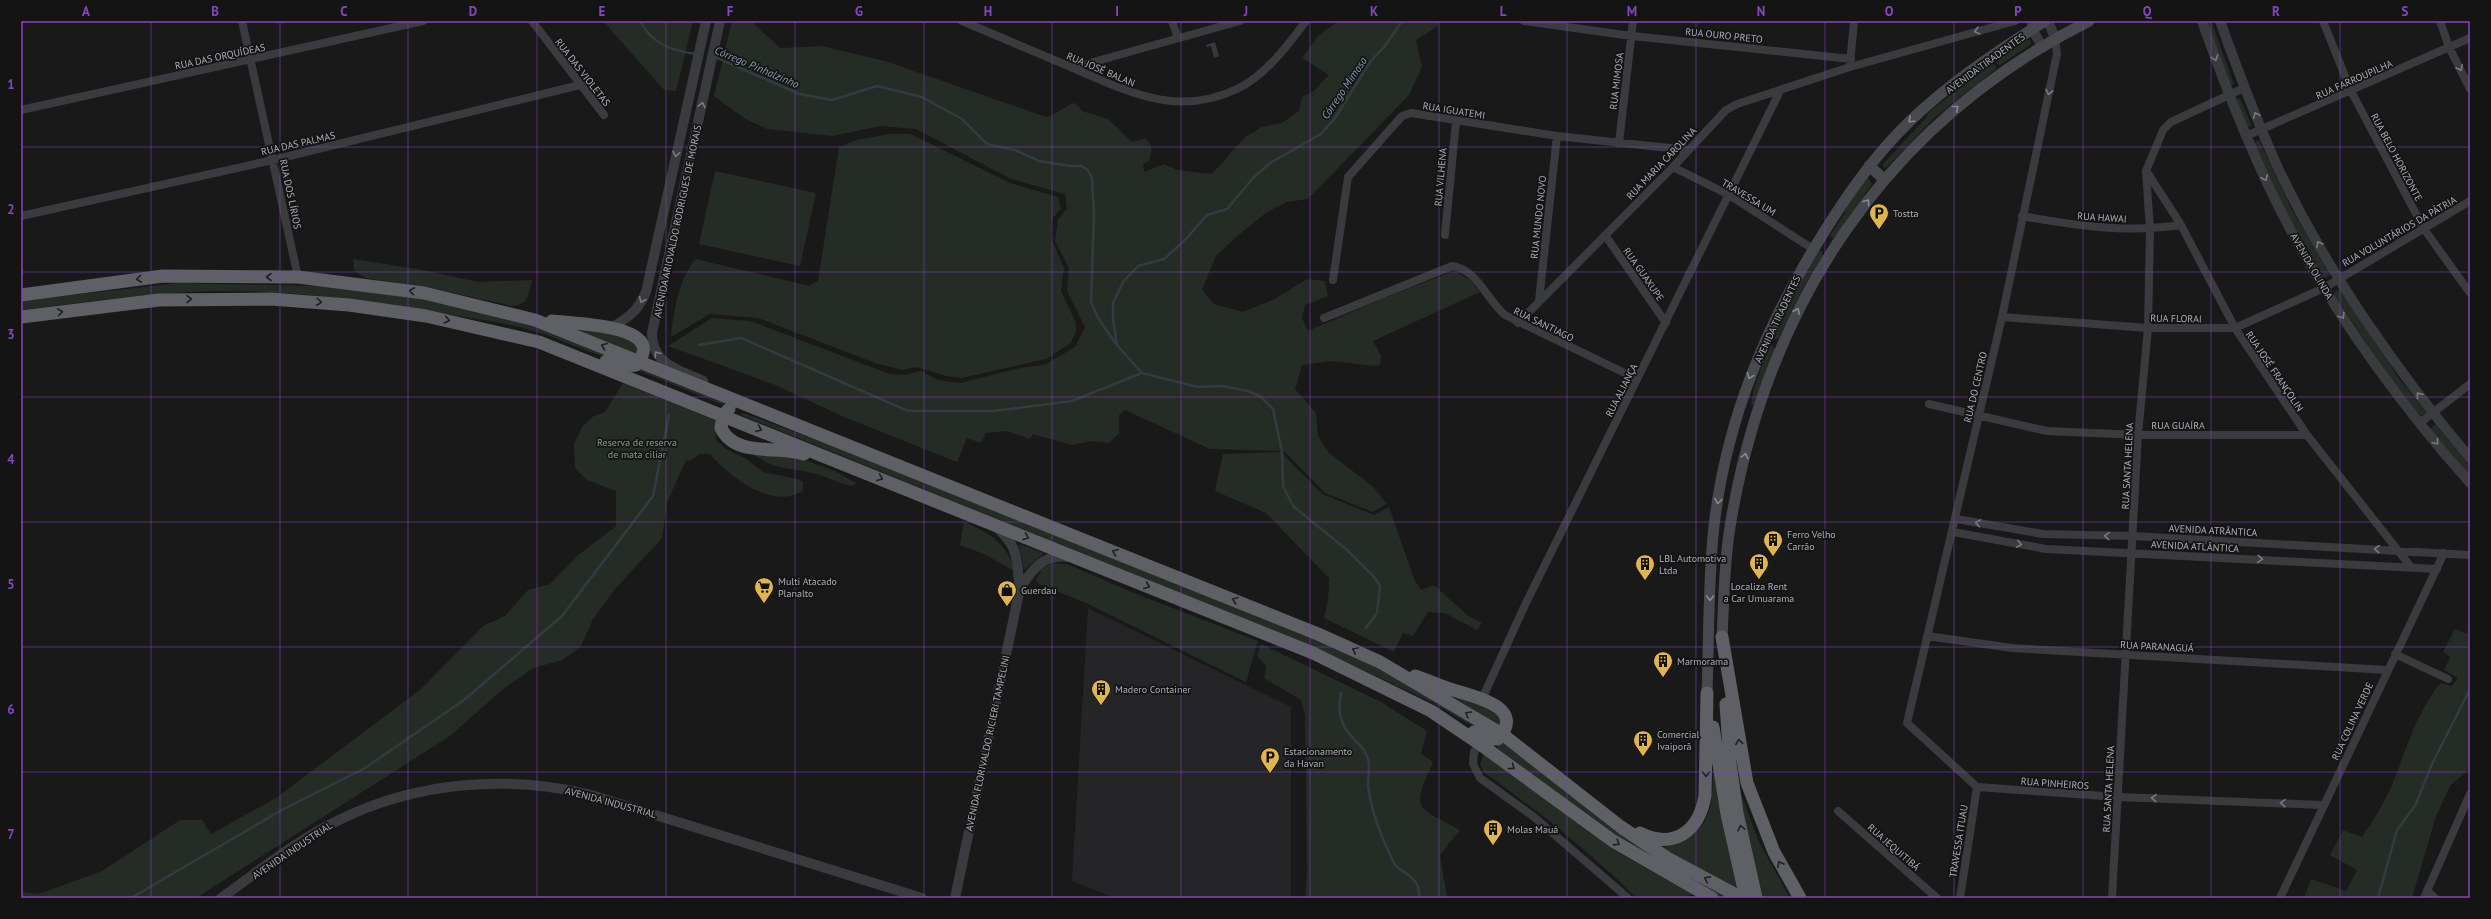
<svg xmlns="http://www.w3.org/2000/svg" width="2491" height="919" font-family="'PT Sans',sans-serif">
<rect width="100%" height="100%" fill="#19191a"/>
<path fill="#252527" d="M1088 608 1291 707V898H1115L1072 881Z"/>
<path fill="#252c26" d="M603 21H693L676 91 664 90Z
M732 21H751L780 48 821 46 885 61 1046 117C1061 113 1063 106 1075 103L1082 111 1108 119 1132 142 1146 138C1152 145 1153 151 1149 161L1143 164 1144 172 1164 164 1177 170 1212 174 1245 137 1262 127 1282 123 1299 111 1302 97 1314 91 1329 75 1302 58 1317 37 1338 21H1440L1438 26 1416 40 1422 67 1409 95 1308 199 1287 202 1267 212 1235 238 1216 256 1202 290 1214 304 1243 312 1275 299 1307 279 1325 281 1328 296 1305 305 1302 318 1308 331 1382 299 1454 271 1470 280 1480 292 1373 341 1381 356 1380 365 1374 366 1332 361 1302 365 1295 389 1316 413 1318 436 1329 453 1371 485 1387 504 1373 512 1325 493 1284 451 1210 449 1125 410 1119 415V433L1109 443 1091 441 1072 445 1033 434 1030 439 1007 431 986 433 981 443 967 438 957 462 842 416 773 384 668 346 712 318 750 321 890 374 905 375 921 371 938 380 960 383 1020 368 1044 365 1075 347 1085 327 1067 291 1069 268 1055 241 1058 219 1067 209 1065 194 1011 179 916 129 880 126 833 136 767 129 744 118 714 96Z
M2205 21H2211L2234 84 2228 86Z
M2026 39 2031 41 2030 45 2000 65 1997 64 1996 59Z
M1991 63 1995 65 1996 69 1934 118 1886 168 1883 167V164L1925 119 1929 112Z
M2240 98 2252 126 2246 128 2234 101Z
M889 134H911L1010 183 1058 197 1061 209 1052 219 1051 238 1064 268 1061 291 1076 323V332L1071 343 1046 359 962 378 946 376 917 367 903 370 878 364 758 318 710 314 671 337C673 313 679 277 696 259L809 286 818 281 839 147 856 140Z
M2259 140 2291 208 2330 275 2324 279 2285 211 2253 143Z
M715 171 816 193 800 266 699 244Z
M1868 177 1872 184 1834 238 1831 237 1830 235 1845 213 1846 203Z
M1818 250 1822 251 1823 255 1799 296 1778 339 1773 340 1771 339 1787 300Z
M353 259 422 270 478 282 532 280C529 294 528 304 513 306L431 288 365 278 354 270Z
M178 283 321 286 420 298 513 319 628 360C595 359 568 341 537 332 512 324 484 320 458 316 379 302 299 290 218 291 152 292 86 302 21 310V301Z
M2339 289 2400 380 2426 412 2421 416 2394 384 2333 293Z
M569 329C590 330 624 329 637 347L636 354Z
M1772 345 1775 349 1754 404 1751 406 1753 392 1768 347Z
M643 368 726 400 723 405 637 370Z
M623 383 705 416 667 503 662 538 615 589 593 619 581 646 563 660 533 668 502 690 450 736 196 898H21V892L39 894 102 871 180 820H202L211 834 276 798 420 690 483 626 505 616 528 590 550 584 577 556 616 526V491L587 480 575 468 574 444 582 427 592 417 605 412Z
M743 413 878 462 1324 642 1379 668 1484 729 1481 731 1433 703 1323 651 739 414Z
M705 416 715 420 716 440 726 449 748 460 763 472 798 479 803 482V491C797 494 788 497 781 497 754 495 726 473 710 454H700L690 461 685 460Z
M2435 424 2470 466V476L2430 429Z
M1281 452 1322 494 1374 515 1389 507 1414 579 1421 590 1434 585 1467 615 1482 623 1477 630 1445 613 1428 612 1413 636 1403 633 1394 652 1324 618 1328 601 1329 578 1266 513 1215 491 1223 454Z
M751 453 790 455 835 471 856 483 853 486C839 484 826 476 812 473 785 466 777 471 751 453Z
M964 522C988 532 1009 544 1014 571L984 554 960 545Z
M1019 544 1044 553 1024 570Z
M1053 563 1067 564 1134 593 1258 641 1246 682 1086 603 1039 584 1036 580 1042 569Z
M2470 628V768L2450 786 2436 816 2412 898H2304L2311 879 2346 891 2357 870 2330 855 2343 830 2362 837C2374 819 2386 801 2394 780 2409 742 2415 717 2440 683L2452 686 2458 678 2444 670 2450 657 2443 652 2455 629 2467 634Z
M1261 644 1381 702 1427 731 1421 754 1433 762C1411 811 1415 806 1460 830L1440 855 1447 898H1305L1307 872 1305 715 1301 700 1264 678 1266 666 1257 656Z
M1450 695 1489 706 1501 715 1500 726Z
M1502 743 1649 854 1732 898H1721L1646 858 1497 748 1498 744Z
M1484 752 1616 851 1692 894 1684 898H1636L1614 876 1555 825 1484 772 1480 765Z
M1713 754 1738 888 1661 848C1718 834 1712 804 1713 754Z
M1739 788 1758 840 1790 898 1762 897 1749 842Z"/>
<path fill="#333b42" d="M1215 42 1219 56 1214 58 1211 46 1207 47 1206 45Z"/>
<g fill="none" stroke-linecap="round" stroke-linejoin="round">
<path stroke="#333b42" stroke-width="2.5" d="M640 21C652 44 672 51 697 54
M715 57 799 94 832 100 877 86 922 97 962 119 987 144 1015 150 1039 161 1070 166H1081L1087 169 1092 178 1094 215 1091 302 1098 318 1116 344
M699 345 741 338 908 411H994L1072 401 1142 373
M1366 628 1377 613 1380 586 1374 577 1347 550 1293 506 1283 486 1282 452 1273 409 1260 396 1248 391 1222 386 1198 387 1142 373 1117 345 1113 319V303L1123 282 1138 266 1164 259 1185 240 1207 215 1227 209 1254 177 1270 163 1321 134 1335 118 1370 62 1385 46 1402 21
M1341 693C1338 710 1339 724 1353 738 1357 743 1364 748 1366 754 1372 766 1367 776 1368 787 1372 814 1382 839 1394 863 1399 873 1421 875 1419 898
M131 898 282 810 365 768 464 700 562 616 653 496 669 415
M2378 898 2397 830 2415 806 2432 764 2470 689"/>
<path stroke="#3a3b3f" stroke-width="8" d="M242 21 298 277
M532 21 604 115
M962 21C997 36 1031 50 1066 65 1123 89 1174 119 1237 89 1266 75 1287 46 1306 21
M1172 21 1178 38
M1524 21 1632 36 1851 59
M2323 21 2351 91 2424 229 2470 293
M2440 21 2449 47 2470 89
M2055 38 2057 54 2002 317 1907 723 1977 787 2118 797 2322 805
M1850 64 1854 21
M1072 68 1240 21
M21 110 423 21
M2246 136 2470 38
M1619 143 1633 21
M1673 167 1729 195 1813 249
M2147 172 2181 225 2235 328 2307 435 2411 567
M21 216 273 160 580 85
M2022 216C2076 226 2127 233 2181 225
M1445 235 1456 121
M1605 235 1666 323
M1333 280 1348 177 1402 116 1411 113 1557 136 1688 150
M1539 301 1557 136
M2002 317 2148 328H2235L2324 288 2470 201
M1324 318 1452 266C1477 269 1487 300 1505 315L1637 379
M1518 323 1673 167 1726 110 1737 104 1850 67 2015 21
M1929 404 2047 431 2138 435H2307
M2421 422 2470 384
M1956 519 2043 534 2133 536 2470 555
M1953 532 2046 549 2437 569
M1927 636 2012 648 2387 670
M2395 654 2448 679
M1482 699 1525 605 1780 91
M1480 744 1474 752 1473 764 1480 778 1534 817 1628 898
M1838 811 1937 898
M2427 890 2435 898
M1960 898 1977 787
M2112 898 2138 435 2148 328 2150 230 2146 171 2163 130 2171 122 2244 88
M2280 898 2444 553
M2424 898 2470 794"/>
<path stroke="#3a3b3f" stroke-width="10" d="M2032 21V29L2042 46
M2048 21 2055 38
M2202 21C2227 92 2254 161 2289 227 2338 319 2401 405 2470 483
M2220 21C2238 71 2257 122 2279 170 2326 270 2399 374 2470 458
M611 328C629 317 638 311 646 292L706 21
M703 381C678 369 652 365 652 333L720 21
M1020 588C1032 570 1044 553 1068 557
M221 898C258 872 295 841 337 821 415 782 506 774 591 795L922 898
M955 898 1020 588C1016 562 1020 548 998 529"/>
<path stroke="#48494f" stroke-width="11" d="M1869 166 1884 179
M1722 637C1724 600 1724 563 1730 527 1766 305 1886 123 2089 21
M1707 693C1709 638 1708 581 1714 526 1726 421 1765 327 1821 237 1846 196 1873 157 1908 123 1948 84 1997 51 2045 21"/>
<path stroke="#5e6066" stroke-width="13" d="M21 295 163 276 298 277 424 293 535 320 1318 634 1380 662 1502 734 1621 827 1667 858 1742 898
M21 317 159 300 271 299 349 305 426 316 539 342 1313 653 1431 711 1480 744 1613 841 1712 898
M552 321C572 324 671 324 636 365L626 366 606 361
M729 409 723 415 721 428C735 458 778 445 804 454
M1722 637 1747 783 1774 852 1800 898
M1415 676C1427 680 1438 685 1450 689 1471 696 1528 706 1498 739H1488L1474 732
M1726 704 1730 763 1737 813 1756 898
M1713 727 1727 814 1746 898
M1640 833C1674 850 1699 831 1705 796L1707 693"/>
</g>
<defs><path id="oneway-chevron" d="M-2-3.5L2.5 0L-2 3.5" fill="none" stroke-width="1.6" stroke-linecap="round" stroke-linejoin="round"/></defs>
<g stroke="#797b82">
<use href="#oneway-chevron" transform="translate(1977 31) rotate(165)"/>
<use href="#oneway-chevron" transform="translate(2215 58) rotate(70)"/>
<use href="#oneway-chevron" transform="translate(2460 68) rotate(64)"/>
<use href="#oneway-chevron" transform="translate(2049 92) rotate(102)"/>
<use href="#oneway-chevron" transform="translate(702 105) rotate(-78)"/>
<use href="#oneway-chevron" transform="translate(2256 115) rotate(-114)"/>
<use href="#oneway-chevron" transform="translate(676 154) rotate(101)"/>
<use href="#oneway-chevron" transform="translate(2265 178) rotate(64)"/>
<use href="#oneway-chevron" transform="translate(2319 244) rotate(-120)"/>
<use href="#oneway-chevron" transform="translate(642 300) rotate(113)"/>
<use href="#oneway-chevron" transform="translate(2342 316) rotate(57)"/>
<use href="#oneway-chevron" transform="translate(657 354) rotate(-126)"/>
<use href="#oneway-chevron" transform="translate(2419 395) rotate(-127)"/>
<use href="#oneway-chevron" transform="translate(2436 442) rotate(52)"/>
<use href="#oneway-chevron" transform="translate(1978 523) rotate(-170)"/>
<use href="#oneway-chevron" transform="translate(2107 536) rotate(-178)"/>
<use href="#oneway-chevron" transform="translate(2019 544) rotate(10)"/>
<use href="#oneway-chevron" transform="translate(2377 549) rotate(-177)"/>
<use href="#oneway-chevron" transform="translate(2260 559) rotate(3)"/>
<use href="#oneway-chevron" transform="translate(2154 798) rotate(-178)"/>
<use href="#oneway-chevron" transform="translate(2283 803) rotate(-178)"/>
</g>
<g stroke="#898b94">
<use href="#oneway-chevron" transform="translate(1956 108) rotate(-39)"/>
<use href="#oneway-chevron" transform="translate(1911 120) rotate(137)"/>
<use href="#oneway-chevron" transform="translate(1867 202) rotate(-54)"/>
<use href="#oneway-chevron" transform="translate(1797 311) rotate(-65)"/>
<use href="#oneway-chevron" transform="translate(1750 376) rotate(111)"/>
<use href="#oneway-chevron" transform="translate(1745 456) rotate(-76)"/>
<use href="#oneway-chevron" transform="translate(1718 501) rotate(99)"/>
<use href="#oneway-chevron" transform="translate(1710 598) rotate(92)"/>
</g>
<g stroke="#1f1f21">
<use href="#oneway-chevron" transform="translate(269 277) rotate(-180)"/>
<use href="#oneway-chevron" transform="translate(139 279) rotate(173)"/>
<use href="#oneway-chevron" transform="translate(412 291) rotate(-172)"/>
<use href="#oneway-chevron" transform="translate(189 299) rotate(-2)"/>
<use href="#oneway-chevron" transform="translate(319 302) rotate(5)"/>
<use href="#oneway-chevron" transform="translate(60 312) rotate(-7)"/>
<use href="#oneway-chevron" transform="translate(447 320) rotate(11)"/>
<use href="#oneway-chevron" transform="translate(604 346) rotate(-159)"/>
<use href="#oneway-chevron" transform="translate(759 429) rotate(22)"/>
<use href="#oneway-chevron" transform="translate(880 478) rotate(22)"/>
<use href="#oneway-chevron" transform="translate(1026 537) rotate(22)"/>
<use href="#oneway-chevron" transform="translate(1115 552) rotate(-158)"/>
<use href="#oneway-chevron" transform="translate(1147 586) rotate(22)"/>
<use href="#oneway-chevron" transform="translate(1235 600) rotate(-158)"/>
<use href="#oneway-chevron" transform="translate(1355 650) rotate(-155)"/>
<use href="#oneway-chevron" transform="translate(1468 714) rotate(-149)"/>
<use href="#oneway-chevron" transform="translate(1739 742) rotate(-99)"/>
<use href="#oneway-chevron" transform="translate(1512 767) rotate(36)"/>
<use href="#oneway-chevron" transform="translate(1706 774) rotate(91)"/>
<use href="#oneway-chevron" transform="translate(1741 828) rotate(-103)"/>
<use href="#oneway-chevron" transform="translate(1617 843) rotate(32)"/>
<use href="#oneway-chevron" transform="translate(1780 864) rotate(-119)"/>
<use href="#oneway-chevron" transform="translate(1707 879) rotate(-152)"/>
</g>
<path fill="none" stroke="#8546be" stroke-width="1" stroke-opacity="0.55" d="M151 21V898M280 21V898M408 21V898M537 21V898M666 21V898M795 21V898M924 21V898M1052 21V898M1181 21V898M1310 21V898M1439 21V898M1567 21V898M1696 21V898M1825 21V898M1954 21V898M2083 21V898M2211 21V898M2340 21V898M21 147H2470M21 272H2470M21 397H2470M21 522H2470M21 647H2470M21 772H2470"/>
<defs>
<g id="parking-pin" transform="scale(1)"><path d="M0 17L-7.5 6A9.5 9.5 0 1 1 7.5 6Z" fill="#dfb54c" stroke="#141415"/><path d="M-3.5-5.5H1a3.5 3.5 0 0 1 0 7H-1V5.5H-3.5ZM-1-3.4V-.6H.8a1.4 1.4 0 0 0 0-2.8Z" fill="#111"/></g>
<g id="building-pin" transform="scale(1)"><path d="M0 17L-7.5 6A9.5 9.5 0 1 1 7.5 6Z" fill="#dfb54c" stroke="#141415"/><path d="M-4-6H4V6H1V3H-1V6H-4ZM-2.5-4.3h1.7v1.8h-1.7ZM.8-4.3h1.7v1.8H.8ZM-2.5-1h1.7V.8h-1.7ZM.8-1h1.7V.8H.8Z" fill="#111"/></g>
<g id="supermarket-pin" transform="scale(1)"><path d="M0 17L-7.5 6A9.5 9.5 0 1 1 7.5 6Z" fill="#dfb54c" stroke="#141415"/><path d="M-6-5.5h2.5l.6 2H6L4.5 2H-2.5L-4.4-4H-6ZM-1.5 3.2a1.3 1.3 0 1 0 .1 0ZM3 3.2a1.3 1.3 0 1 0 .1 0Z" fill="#111"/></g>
<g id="shop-pin" transform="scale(1)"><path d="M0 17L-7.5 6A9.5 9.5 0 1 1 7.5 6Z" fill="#dfb54c" stroke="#141415"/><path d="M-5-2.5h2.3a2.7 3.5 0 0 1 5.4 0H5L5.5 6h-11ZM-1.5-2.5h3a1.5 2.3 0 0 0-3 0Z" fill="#111"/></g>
</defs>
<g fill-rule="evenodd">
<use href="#parking-pin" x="1879" y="213"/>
<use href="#building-pin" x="1773" y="540"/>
<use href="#building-pin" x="1759" y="563"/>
<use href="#building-pin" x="1645" y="564"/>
<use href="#supermarket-pin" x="764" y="587"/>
<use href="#shop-pin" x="1007" y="590"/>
<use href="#building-pin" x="1663" y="661"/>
<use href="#building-pin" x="1101" y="689"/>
<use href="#building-pin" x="1643" y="740"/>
<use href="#parking-pin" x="1270" y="757"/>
<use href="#building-pin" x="1493" y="829"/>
</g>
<g text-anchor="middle" stroke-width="3.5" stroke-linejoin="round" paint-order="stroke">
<g font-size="10" fill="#acafb9" stroke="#141415">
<text transform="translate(1724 35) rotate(6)" y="4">RUA OURO PRETO</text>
<text transform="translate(220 56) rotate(-12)" y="4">RUA DAS ORQUÍDEAS</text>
<text transform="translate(1985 63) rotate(-36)" y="4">AVENIDA TIRADENTES</text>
<text transform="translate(1101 69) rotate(23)" y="4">RUA JOSÉ BALAN</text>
<text transform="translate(583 72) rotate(52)" y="4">RUA DAS VIOLETAS</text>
<text transform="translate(2354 79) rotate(-24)" y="4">RUA FARROUPILHA</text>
<text transform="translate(1616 81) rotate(-83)" y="4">RUA MIMOSA</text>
<text transform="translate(1454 110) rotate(9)" y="4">RUA IGUATEMI</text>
<text transform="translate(298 143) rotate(-13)" y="4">RUA DAS PALMAS</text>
<text transform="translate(2397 157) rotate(62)" y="4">RUA BELO HORIZONTE</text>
<text transform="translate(1661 163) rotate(-46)" y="4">RUA MARIA CAROLINA</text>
<text transform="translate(1440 177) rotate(-85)" y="4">RUA VILHENA</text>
<text transform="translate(291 194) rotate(78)" y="4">RUA DOS LÍRIOS</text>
<text transform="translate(1749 197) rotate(31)" y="4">TRAVESSA UM</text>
<text transform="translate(1538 217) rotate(-84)" y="4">RUA MUNDO NOVO</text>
<text transform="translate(2102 217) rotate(4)" y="4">RUA HAWAI</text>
<text transform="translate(677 221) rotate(-78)" y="4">AVENIDA ARIOVALDO RODRIGUES DE MORAIS</text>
<text transform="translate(2399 231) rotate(-30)" y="4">RUA VOLUNTÁRIOS DA PÁTRIA</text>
<text transform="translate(2312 266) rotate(60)" y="4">AVENIDA OLINDA</text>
<text transform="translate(1644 274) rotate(55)" y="4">RUA GUAXUPE</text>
<text transform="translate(2176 318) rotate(1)" y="4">RUA FLORAI</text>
<text transform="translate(1777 319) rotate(-65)" y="4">AVENIDA TIRADENTES</text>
<text transform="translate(1544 324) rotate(26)" y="4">RUA SANTIAGO</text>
<text transform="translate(2275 371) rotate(56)" y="4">RUA JOSÉ FRANÇOLIN</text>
<text transform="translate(1975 387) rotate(-77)" y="4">RUA DO CENTRO</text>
<text transform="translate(1621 390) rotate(-63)" y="4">RUA ALIANÇA</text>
<text x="2178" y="429">RUA GUAÍRA</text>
<text transform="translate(2127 466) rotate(-87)" y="4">RUA SANTA HELENA</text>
<text transform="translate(2213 530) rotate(3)" y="4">AVENIDA ATRÂNTICA</text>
<text transform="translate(2195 546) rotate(3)" y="4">AVENIDA ATLÂNTICA</text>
<text transform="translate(2157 646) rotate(3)" y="4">RUA PARANAGUÁ</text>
<text transform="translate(2352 721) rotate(-65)" y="4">RUA COLINA VERDE</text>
<text transform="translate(987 743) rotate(-78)" y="4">AVENIDA FLORIVALDO RICIERI TAMPELINI</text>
<text transform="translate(2055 783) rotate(4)" y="4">RUA PINHEIROS</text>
<text transform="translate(2108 789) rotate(-87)" y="4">RUA SANTA HELENA</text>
<text transform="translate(611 802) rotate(15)" y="4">AVENIDA INDUSTRIAL</text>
<text transform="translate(1958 841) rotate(-81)" y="4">TRAVESSA ITUAU</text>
<text transform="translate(1894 847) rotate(41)" y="4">RUA JEQUITIBÁ</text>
<text transform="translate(292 850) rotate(-34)" y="4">AVENIDA INDUSTRIAL</text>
</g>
<g font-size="10" fill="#acafb9" stroke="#141415" text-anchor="start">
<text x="1893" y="217">Tostta</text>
<text x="1787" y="538">Ferro Velho<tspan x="1787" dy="12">Carrão</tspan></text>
<text x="1659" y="562">LBL Automotiva<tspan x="1659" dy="12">Ltda</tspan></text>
<text x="778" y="585">Multi Atacado<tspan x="778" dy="12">Planalto</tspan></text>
<text x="1759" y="590" text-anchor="middle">Localiza Rent<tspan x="1759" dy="12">a Car Umuarama</tspan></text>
<text x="1021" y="594">Guerdau</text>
<text x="1677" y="665">Marmorama</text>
<text x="1115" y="693">Madero Container</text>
<text x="1657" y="738">Comercial<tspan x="1657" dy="12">Ivaiporã</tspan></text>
<text x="1284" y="755">Estacionamento<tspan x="1284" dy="12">da Havan</tspan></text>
<text x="1507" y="833">Molas Mauá</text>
</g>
<g font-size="10" fill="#85a189" stroke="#141415">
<text x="637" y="446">Reserva de reserva<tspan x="637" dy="12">de mata ciliar</tspan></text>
</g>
<g font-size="11" font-style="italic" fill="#879bb0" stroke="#141415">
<text transform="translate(757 67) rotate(23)" y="4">Córrego Pinhalzinho</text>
<text transform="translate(1344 88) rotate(-56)" y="4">Córrego Mimosa</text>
</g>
</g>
<rect width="2491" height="919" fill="none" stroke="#141415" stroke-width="44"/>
<rect x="22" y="22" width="2447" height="875" fill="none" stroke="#8546be" stroke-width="1.5"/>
<g font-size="13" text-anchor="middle" font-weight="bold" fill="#8546be">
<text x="86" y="16">A</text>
<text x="215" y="16">B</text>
<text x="344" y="16">C</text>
<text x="473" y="16">D</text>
<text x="602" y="16">E</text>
<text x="730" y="16">F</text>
<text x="859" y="16">G</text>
<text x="988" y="16">H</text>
<text x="1117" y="16">I</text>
<text x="1246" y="16">J</text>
<text x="1374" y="16">K</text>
<text x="1503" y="16">L</text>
<text x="1632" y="16">M</text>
<text x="1761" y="16">N</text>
<text x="1889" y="16">O</text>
<text x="2018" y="16">P</text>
<text x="2147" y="16">Q</text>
<text x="2276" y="16">R</text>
<text x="2405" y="16">S</text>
<text x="11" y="89">1</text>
<text x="11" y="214">2</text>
<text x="11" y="339">3</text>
<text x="11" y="464">4</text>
<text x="11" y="589">5</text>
<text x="11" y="714">6</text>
<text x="11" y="839">7</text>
</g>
</svg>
